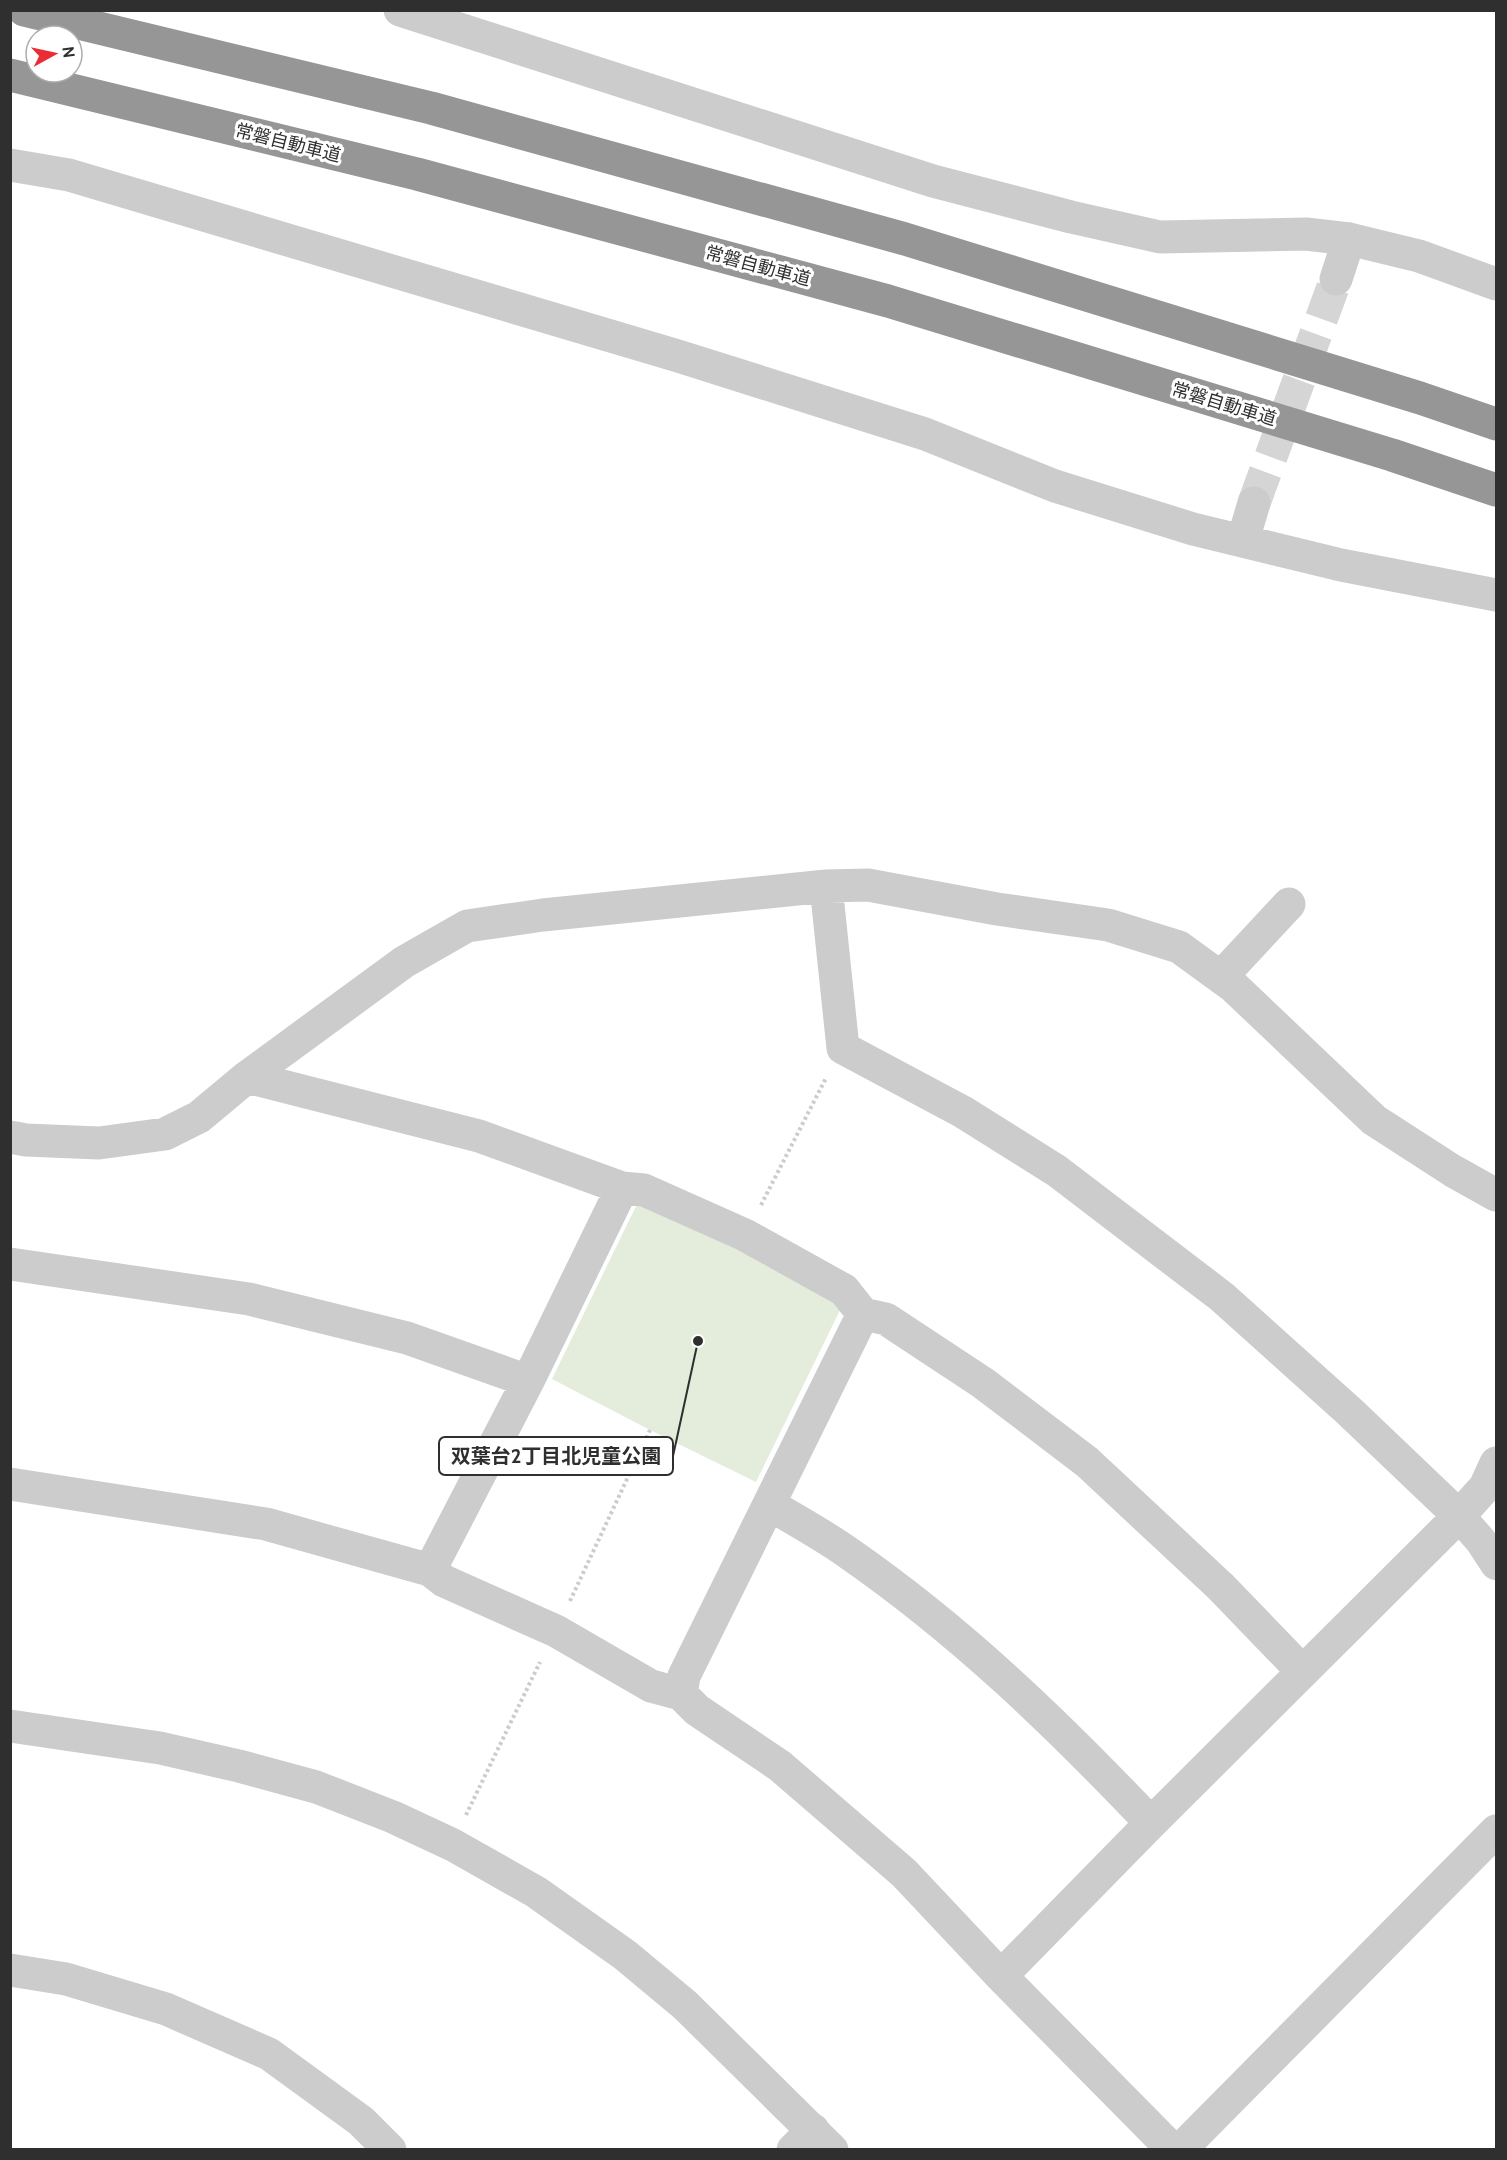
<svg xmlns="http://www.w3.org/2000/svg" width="1507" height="2160" font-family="Cabin,'Noto Sans JP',sans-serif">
<rect width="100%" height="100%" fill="#fff"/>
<path fill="#e4ecdc" d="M639 1200 844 1302 756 1482 650 1430 552 1379Z"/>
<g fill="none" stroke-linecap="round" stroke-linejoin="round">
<path stroke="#d5d5d5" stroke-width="33" stroke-dasharray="33 16" stroke-linecap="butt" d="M1254 503 1336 279"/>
<path stroke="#ccc" stroke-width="4" stroke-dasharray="3 3" stroke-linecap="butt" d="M761 1205 826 1078
M570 1601 650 1430
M466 1815 540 1662"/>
<path stroke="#ccc" stroke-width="32" d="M1459 1516 1481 1541 1496 1564"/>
<path stroke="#ccc" stroke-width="33" d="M10 165 69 175 678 356 925 434 1055 486 1193 529 1341 565 1496 595
M1336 279 1349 239
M1243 540 1254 503
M826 886 843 1048 963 1112 1057 1171 1222 1297 1350 1412 1459 1516
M1221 977 1289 904
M10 1137 26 1140 99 1143 165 1134 199 1117 247 1077 404 962 467 926 543 915 826 886 868 885 997 909 1108 925 1179 947 1234 987 1374 1120 1453 1171 1496 1195
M622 1188 644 1190 745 1235 844 1290 863 1314
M10 1264 249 1299 407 1338 528 1381
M10 1484 266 1524 430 1570 528 1381 622 1188 479 1136 247 1077
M769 1504C795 1520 823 1535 847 1552 961 1631 1056 1723 1151 1823
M430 1570 444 1581 556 1631 651 1686 681 1694
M10 1970 66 1979 166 2009 269 2054 361 2121 390 2150
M1001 1976 1151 1823 1459 1516 1485 1487 1496 1463
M793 2150 813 2130
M1173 2150 1001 1976 904 1873 780 1766 697 1710 681 1694 684 1676 863 1314 886 1319 983 1383 1087 1462 1221 1587 1302 1671"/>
<path stroke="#ccc" stroke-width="33" d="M400 10 933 181 1071 217 1160 237 1306 234 1349 239 1419 256 1496 284
M10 1726 160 1748 239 1766 316 1787 393 1817 453 1845 536 1892 625 1955 685 2005 832 2150
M1180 2150 1496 1831"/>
<path stroke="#969696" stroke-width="33" d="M24 10 431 108 905 239 1420 398 1496 424
M10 75 417 174 888 301 1392 455 1496 490"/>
</g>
<g text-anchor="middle" stroke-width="6" stroke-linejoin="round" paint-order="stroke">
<g font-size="18" fill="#2f2f2f" stroke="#fff">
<text transform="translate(288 143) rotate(14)" y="6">常磐自動車道</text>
<text transform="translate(758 266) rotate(15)" y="6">常磐自動車道</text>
<text transform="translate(1224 404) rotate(17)" y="6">常磐自動車道</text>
</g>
</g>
<path fill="none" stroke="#2f2f2f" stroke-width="2" d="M698 1341L673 1456"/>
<circle fill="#2f2f2f" stroke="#fff" stroke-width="2" cx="698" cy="1341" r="6"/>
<rect fill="#fff" stroke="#2f2f2f" stroke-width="2" x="439" y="1437" width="234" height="38" rx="6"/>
<g font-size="20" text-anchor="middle" font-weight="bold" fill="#2f2f2f">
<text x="556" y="1463">双葉台2丁目北児童公園</text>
</g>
<rect width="1507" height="2160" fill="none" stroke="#2f2f2f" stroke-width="24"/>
<g transform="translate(54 54) rotate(82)"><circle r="28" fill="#ffffff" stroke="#acacac" stroke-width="1.5"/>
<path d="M0-4.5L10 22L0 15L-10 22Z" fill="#ea2d34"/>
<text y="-9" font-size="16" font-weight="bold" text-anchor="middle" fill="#2f2f2f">N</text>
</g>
</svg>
